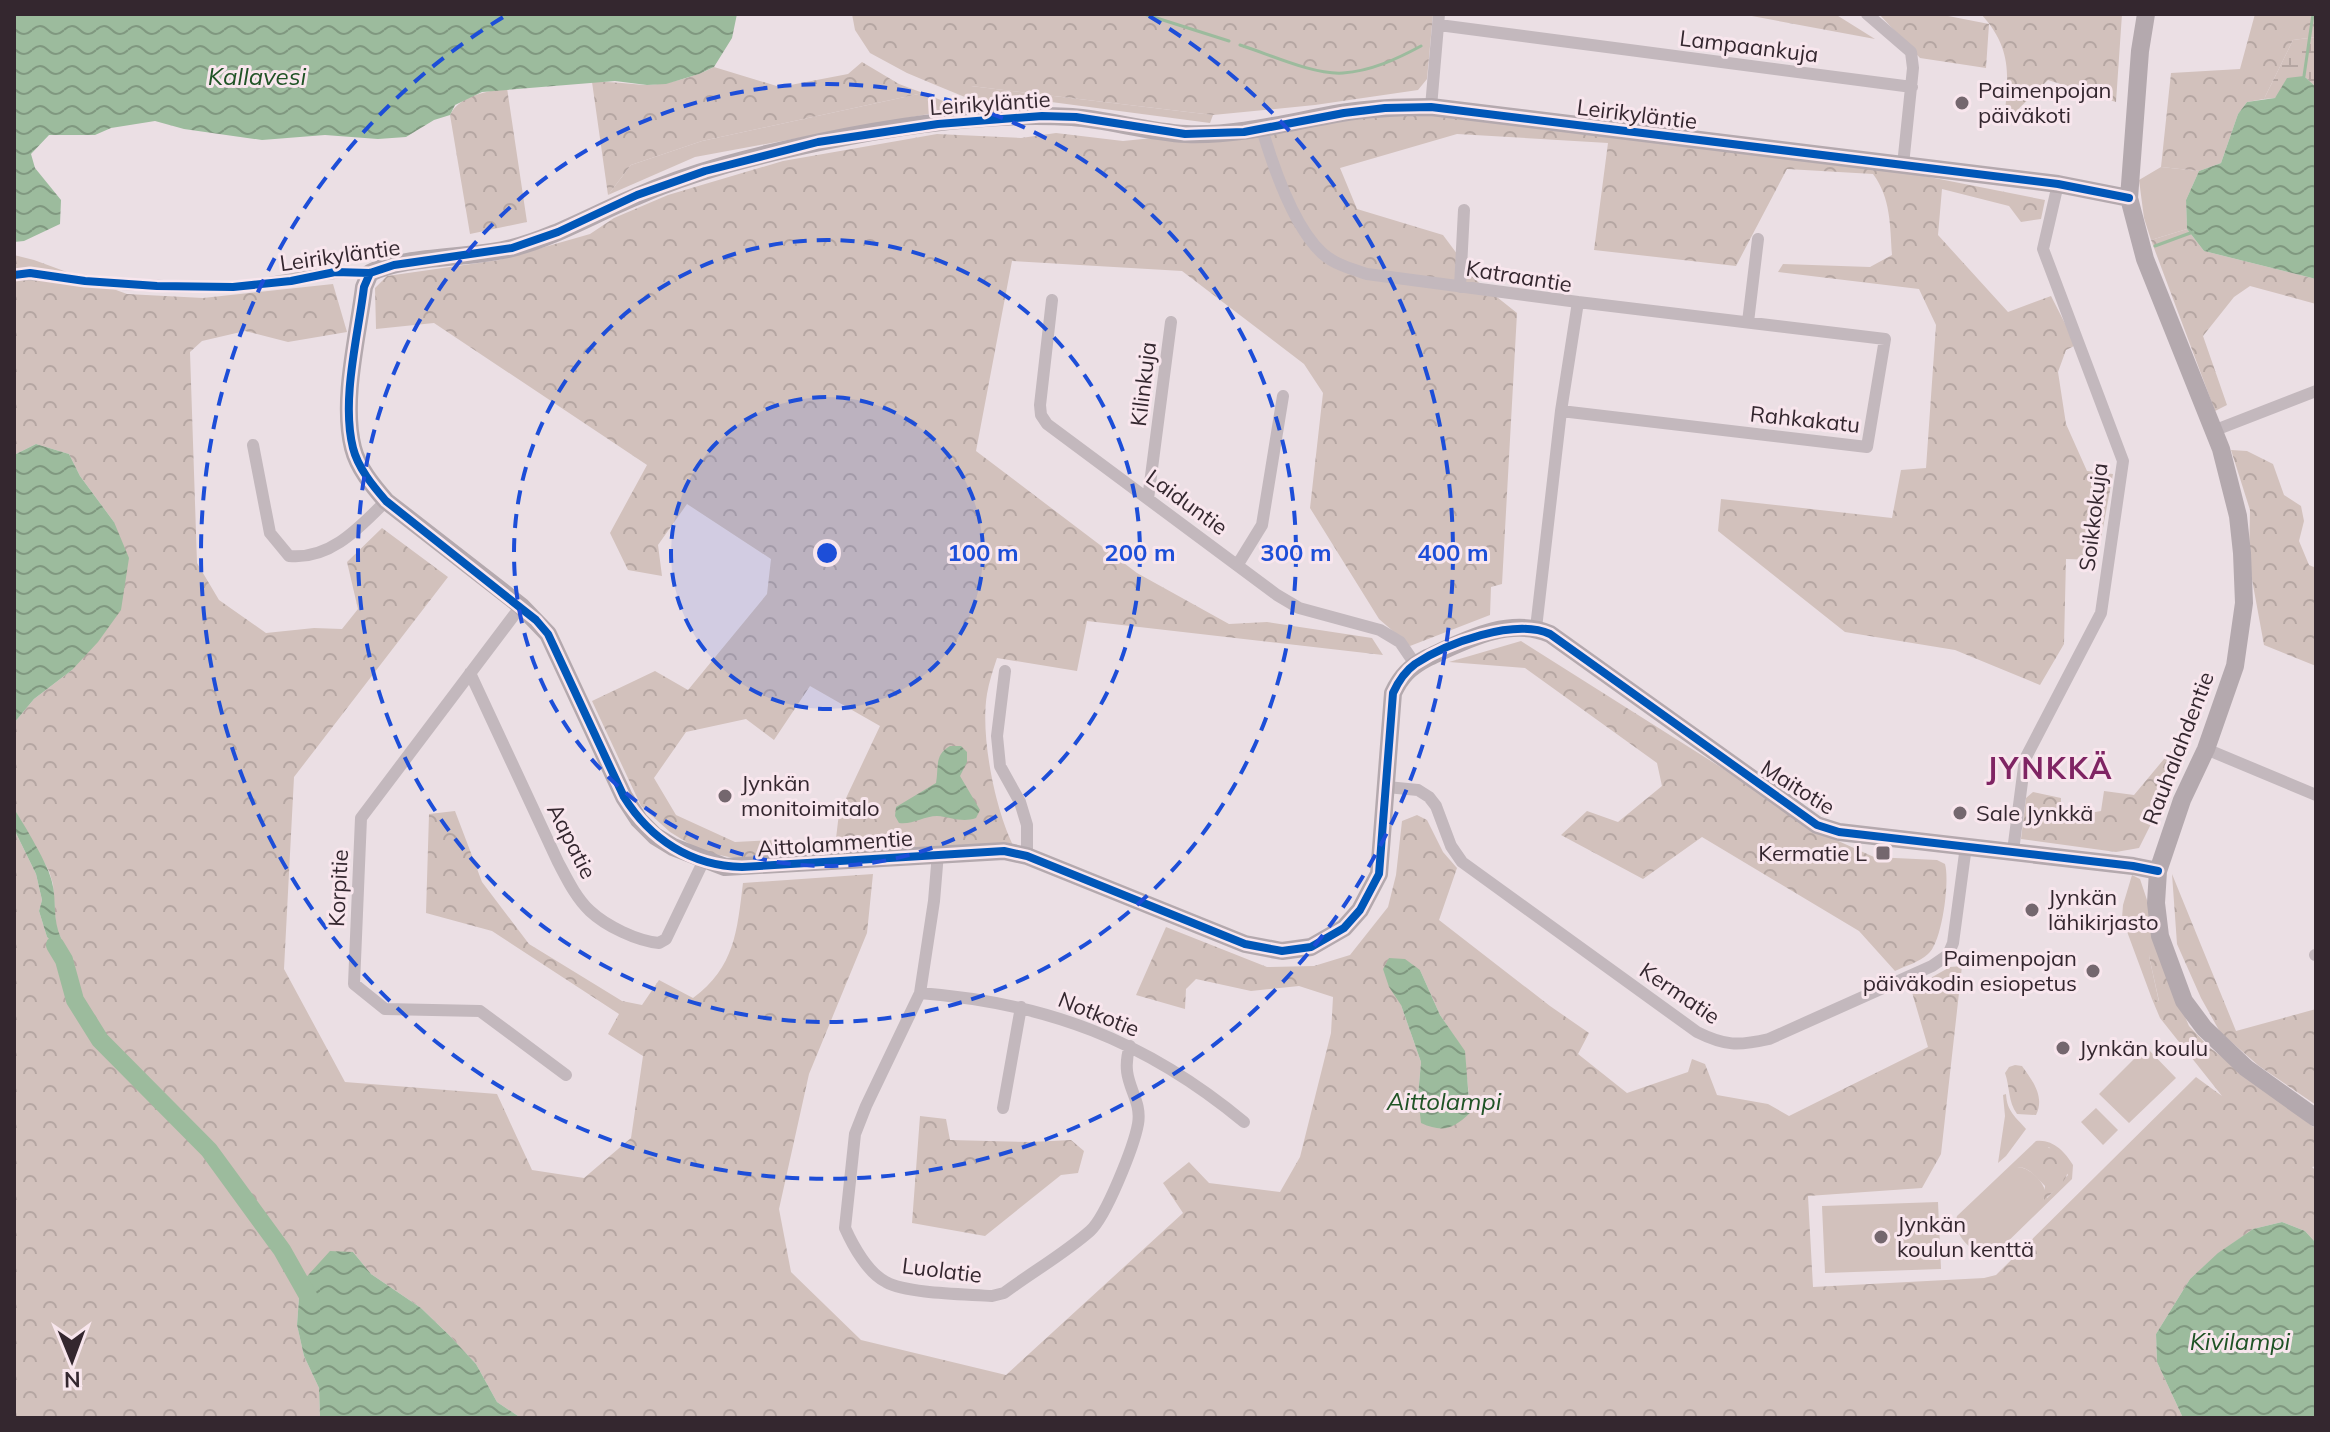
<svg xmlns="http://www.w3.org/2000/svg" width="2330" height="1432" font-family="Mulish,sans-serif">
<defs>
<pattern id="forest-crowns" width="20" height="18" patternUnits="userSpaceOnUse" patternTransform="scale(2)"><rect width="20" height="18" fill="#d2c1bc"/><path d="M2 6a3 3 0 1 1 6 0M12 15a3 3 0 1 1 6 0" fill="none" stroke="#b5a6a2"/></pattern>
<pattern id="wetland-marsh" width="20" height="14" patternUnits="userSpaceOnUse" patternTransform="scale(2)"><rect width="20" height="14" fill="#d2c1bc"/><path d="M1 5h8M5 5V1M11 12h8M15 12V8" fill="none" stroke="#b5a6a2"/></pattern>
<pattern id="water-waves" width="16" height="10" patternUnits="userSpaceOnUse" patternTransform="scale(2)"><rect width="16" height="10" fill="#9cbb9d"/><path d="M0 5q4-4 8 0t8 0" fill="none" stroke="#809880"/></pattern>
</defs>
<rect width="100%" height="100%" fill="#ebdfe4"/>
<path fill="#d2c1bc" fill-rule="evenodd" d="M938 86H971L1213 115 1210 123 1021 98 977 102Z
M923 93 961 108 695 157 608 195 631 165 702 141Z
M2161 167 2199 171 2186 200 2187 229 2151 240 2144 218 2139 180Z
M2132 875 2140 879 2149 906 2158 953 2149 956 2159 1002 2152 999 2122 918 2123 905Z
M2146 1047 2176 1078 2129 1123 2099 1094Z
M2006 1094C2007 1112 2016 1117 2026 1129L2006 1156 1998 1163 2005 1116 2003 1095Z
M2096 1108 2118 1130 2103 1145 2081 1122Z
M2036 1141C2053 1139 2065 1152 2073 1165L2072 1179 1995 1254C1976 1259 1951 1235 1957 1216ZM2049 1147 2068 1175 2047 1198C2046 1184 2031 1167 2017 1167Z
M1938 1202 1941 1269 1825 1273 1822 1206Z"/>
<path fill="url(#forest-crowns)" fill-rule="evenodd" d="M852 14H1433L1427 79 1418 90 1315 105 1213 115 971 86H938L907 73 870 53 855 30Z
M1741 14H1835L1875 39Z
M1879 14H1938L1989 24 1986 68 1920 58Z
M1981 14H2122L2116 102 2048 80 2004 123C2008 78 2014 50 1981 14Z
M2255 14H2316V37L2293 40 2264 99 2247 102 2238 114 2221 163 2199 171 2161 167 2171 73 2240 69Z
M862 62 899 84 923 93 702 141 631 165 608 195 592 82C610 81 627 84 644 85 666 85 695 77 714 67L780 87 848 74Z
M507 88 527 222 470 234 450 115C460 95 486 92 507 88Z
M1430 110 1899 171 2045 200 2041 219 2021 222 2009 206 1942 189 1938 235 2008 312 2051 296 2076 345 2066 350 2058 372 2066 424 2087 471 2113 474 2097 560 2066 559 2064 644 2040 685 1955 650 1845 632 1718 531 1721 499 1892 518 1901 470 1926 468 1936 325 1919 289 1778 272 1783 264 1870 267 1892 255C1890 226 1891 198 1873 174L1787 169 1736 266 1594 250 1608 143 1457 134 1340 168 1357 209 1443 235 1478 282 1517 313 1502 584 1491 587 1490 615 1410 646 1379 619 1310 508 1323 393 1304 364 1182 271 1012 261 976 451 1137 573 1229 624 1267 622 1372 638 1383 655 1087 621 1077 671 997 658C993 670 989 682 987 694 980 735 995 810 1014 847L867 852 864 844 835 847 839 813 880 726 810 686 774 740 746 719 686 732 654 778 676 815 735 842 777 840 775 856 738 859 701 851 670 832 641 806 592 701 655 671 688 690 767 594 771 559 687 504 658 545 662 576 628 570 610 533 647 465 434 323 376 329 375 288 387 276 499 260 590 234 614 218 668 195 783 161 937 134 1021 138 1056 133 1123 141Z
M2187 229 2204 251 2316 279V304L2250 286 2234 297 2203 336 2227 405 2215 411 2151 240Z
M14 255 34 260 127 294 203 298 333 284 347 332 288 342 245 331 202 341 190 352 197 563 219 600 266 633 314 628 342 629 358 609 347 562 382 528 448 577 294 777 284 969 345 1082 497 1094 532 1170 584 1178 631 1138 643 1056 608 1034 619 1014 492 931 426 913 429 814 455 811 482 882 529 944 622 1001 642 1005 659 980 693 998C735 967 737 931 743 883L873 874 867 933 809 1074 779 1209 791 1272 861 1340 1006 1375 1183 1213 1163 1183 1189 1162 1209 1183 1280 1192 1300 1157 1331 1033 1333 997 1299 986 1251 991 1196 979 1186 989 1185 1009 1136 995 1166 927 1267 967 1314 966 1350 955 1388 907 1396 875 1402 821 1417 815 1427 820 1443 852 1457 868 1439 920 1550 1006 1589 1033 1578 1054 1627 1093 1688 1072 1692 1059 1705 1064 1717 1095 1768 1104 1789 1116 1928 1047 1911 989 1950 967 1962 966 1941 1154 1922 1188 1808 1196 1813 1287 1984 1278 1996 1275 2196 1077 2222 1096 2160 1018 2152 999 2159 1001 2149 956 2152 952 2158 953 2189 1026 2209 1047 2316 1129V1166L2312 1167 2316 1171V1243L2305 1231 2282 1222 2253 1229 2219 1253 2190 1279 2156 1334 2157 1362 2183 1418H521L497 1402 476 1364 449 1335 421 1308 371 1274 353 1252 300 1284 297 1325 304 1356 319 1388 320 1418H14V829L36 874 42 900 39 911 47 937 55 945 61 938 56 927 53 884 49 871 14 809V723L34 699 72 670 114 522 80 476 69 454 36 444 14 455ZM1420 970 1440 1015 1464 1051 1469 1096H1418L1421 1062 1401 1005Z
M2231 450 2247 451 2273 464 2284 495 2301 506 2304 521 2299 541 2309 565 2316 568V666L2264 645 2249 563 2250 510Z
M1521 641 1836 840 1874 857 1937 860 1945 864C1950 881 1942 943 1928 954 1920 962 1905 966 1895 971L1859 931 1702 837 1643 879 1561 835 1587 811 1618 822 1662 786 1657 763 1525 668 1449 662Z
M2174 747 2180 752 2155 816 2139 848 2116 852 2021 839 2026 798 2033 792 2061 798V818L2101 811 2104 791 2134 795Z
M2172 874 2236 1031 2316 1009V1105L2259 1066 2220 1032 2201 998 2177 944Z
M2015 1065 2022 1066C2033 1081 2045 1097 2036 1115L2017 1114C2008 1102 2010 1087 2005 1073L2009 1067Z
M920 1116 946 1119 950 1140 1031 1142 1071 1140 1084 1151 1078 1173 1061 1175 985 1236 912 1223Z
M2040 1145C2050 1146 2055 1152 2062 1159 2078 1175 2056 1188 2044 1200L2045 1186C2036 1177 2027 1164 2014 1168Z"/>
<path fill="url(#wetland-marsh)" d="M2316 37V87L2304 76 2275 98 2264 99 2293 40Z"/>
<path fill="url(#water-waves)" d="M14 14H737L732 38 714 67 699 74 666 84 647 85 615 81 482 92 455 105 450 115 434 120 406 137 378 139 325 135 262 140 184 129 155 121 111 128 95 135H49L31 154 35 168 61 200 60 224 24 241 14 242Z
M2304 76 2316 87V279L2204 251 2187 229 2186 200 2199 171 2221 163 2238 114 2247 102 2275 98 2287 78Z
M36 444 69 454 80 476 114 522 129 558 121 610 98 642 72 670 34 699 14 723V455Z
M950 746H961L967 752V762L960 776 980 810 976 818C962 823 951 817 937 816 924 816 912 825 899 823L895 816 896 807 936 783C939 767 934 755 950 746Z
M14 809C24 824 49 866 52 882 57 901 52 919 61 938L55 945 47 937 39 911 42 900 36 874 14 829Z
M1389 958 1405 959 1420 970 1440 1015 1465 1051 1470 1113C1453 1129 1443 1133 1421 1123L1418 1096 1421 1062 1401 1005 1389 987 1383 969Z
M2282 1222 2305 1231 2316 1243V1418H2183L2157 1362 2156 1334 2190 1279 2218 1253 2253 1229Z
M330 1251 353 1252 371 1274 421 1308 449 1335 476 1364 497 1402 521 1418H320L319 1388 304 1356 297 1325 300 1284Z"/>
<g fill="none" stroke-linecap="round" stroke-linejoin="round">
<path stroke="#9cbb9d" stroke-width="3" d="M1144 14 1229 41
M1240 45C1269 54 1313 75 1343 73 1371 71 1397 59 1421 46
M2304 76 2313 14
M2155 246 2193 232"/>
<path stroke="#9cbb9d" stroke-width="18" d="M55 945 64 960 75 1000 100 1040 209 1150 282 1250 312 1303"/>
<path stroke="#c3b8bd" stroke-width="12" d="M1867 14 1911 52 1913 68 1903 165
M1439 25 1912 87
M1431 107 1439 14
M1262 129C1273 166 1293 226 1322 253 1334 264 1351 269 1367 274L1578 302 1561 411 1536 628
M14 275C39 272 63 279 87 281 135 286 182 287 229 287 276 286 323 268 370 273
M1460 287 1464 210
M1052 300 1040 405 1041 415 1047 424 1277 595 1299 608 1380 630 1400 642 1415 664
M1748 322 1758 239
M1561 411 1867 447 1885 339 1578 302
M2213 431 2316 391
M253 445 270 533 289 556C330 560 359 528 386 501
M1148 499 1171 322
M1238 564 1262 525 1283 396
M521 606 361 818 354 984 385 1009 480 1011 566 1075
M1005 671 997 736 1000 766 1020 802 1027 825V856
M470 673 558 862C567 879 576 898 590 911 606 926 637 941 659 943L666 939 704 860
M2206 749 2316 795
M1387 787 1418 790 1429 797 1436 806 1451 846 1462 862 1697 1032C1725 1046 1738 1046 1769 1039L1932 966 1948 955 1953 943 1966 846
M2013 851 2025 759 2101 613 2123 461 2043 249 2058 184
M938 853 934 901 920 993 866 1106 855 1134 845 1228C853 1246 868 1273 886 1282 908 1294 966 1294 992 1296L1004 1293C1032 1272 1064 1254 1090 1231 1106 1217 1134 1146 1138 1124 1143 1095 1118 1083 1130 1046
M2315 955H2316
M920 993C1047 1003 1145 1040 1244 1122
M1003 1108 1021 1007"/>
<path stroke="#b4a9ae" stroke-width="18" d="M2146 14 2140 51 2129 198 2145 259 2221 449 2238 516 2242 553 2244 603 2235 666 2206 749 2182 800 2158 871 2156 903 2160 936 2184 1001 2204 1028 2246 1068 2316 1118
M2129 198 2058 184 1431 107C1401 107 1371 108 1341 113 1289 122 1239 136 1186 134 1148 132 1110 120 1072 117 989 112 901 125 820 142 758 155 693 171 635 197 594 214 555 237 512 248 470 259 405 255 370 273L364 287C358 336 341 400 353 448 358 468 373 486 386 501L521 606 548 634 624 797 639 820 655 836 673 847 725 867 1004 851 1027 856 1245 944 1282 951 1311 947 1344 928 1360 910 1379 874 1393 693C1401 676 1410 667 1427 658 1464 641 1509 616 1550 634L1817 825 1839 832 2133 866 2158 871"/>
<g stroke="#f8e6ed" stroke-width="13">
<path id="cycleway" d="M370 273 364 287C358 336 341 400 353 448 358 468 373 486 386 501L536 620 548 634 624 797C650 839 691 866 742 867L1004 851 1027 856 1245 944 1282 951 1311 947 1344 928 1360 910 1379 874 1393 693C1398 682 1404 672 1415 664 1447 643 1514 618 1550 634L1817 825 1839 832 2133 866 2158 871
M14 275 30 273 85 281 157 286 233 287 291 281 335 272 370 273 394 265 512 248 558 232 637 195 705 171 818 142 938 124 1042 116 1076 117 1185 134 1244 132 1344 113 1385 108 1431 107 2058 184 2129 198"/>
</g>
<use href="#cycleway" stroke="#0057b8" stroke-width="8"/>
</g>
<circle cx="827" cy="553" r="156" fill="#1d4ed8" fill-opacity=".12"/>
<g fill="none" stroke="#1d4ed8" stroke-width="4" stroke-dasharray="14 10">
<circle cx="827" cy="553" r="156"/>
<circle cx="827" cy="553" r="313"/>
<circle cx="827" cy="553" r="469"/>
<path d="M1149 16A626 626 0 1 1 505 16"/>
</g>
<g fill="#74676e" stroke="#f8e6ed" stroke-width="3">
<circle cx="1962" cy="103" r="8"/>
<circle cx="725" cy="796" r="8"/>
<circle cx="1960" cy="813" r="8"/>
<rect x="1875" y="845" width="16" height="16" rx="4"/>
<circle cx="2032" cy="910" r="8"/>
<circle cx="2093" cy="971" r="8"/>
<circle cx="2063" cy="1048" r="8"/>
<circle cx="1881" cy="1237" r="8"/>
</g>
<g text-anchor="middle" stroke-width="6" stroke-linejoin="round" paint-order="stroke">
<g font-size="22" fill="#34272f" stroke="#f8e6ed">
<text transform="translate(1749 46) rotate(7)" y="8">Lampaankuja</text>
<text transform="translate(990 103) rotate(-4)" y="8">Leirikyläntie</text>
<text transform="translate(1637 114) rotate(7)" y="8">Leirikyläntie</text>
<text transform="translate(340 255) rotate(-8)" y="8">Leirikyläntie</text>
<text transform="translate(1519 276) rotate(9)" y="8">Katraantie</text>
<text transform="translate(1143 384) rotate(-83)" y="8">Kilinkuja</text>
<text transform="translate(1805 419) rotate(6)" y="8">Rahkakatu</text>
<text transform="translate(1187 502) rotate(36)" y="8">Laiduntie</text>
<text transform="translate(2093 517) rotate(-83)" y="8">Soikkokuja</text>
<text transform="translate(2178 748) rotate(-69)" y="8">Rauhalahdentie</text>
<text transform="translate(1798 787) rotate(32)" y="8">Maitotie</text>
<text transform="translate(572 841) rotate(63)" y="8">Aapatie</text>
<text transform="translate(835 843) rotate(-4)" y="8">Aittolammentie</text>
<text transform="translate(338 888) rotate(-87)" y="8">Korpitie</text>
<text transform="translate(1680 993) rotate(34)" y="8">Kermatie</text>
<text transform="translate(1099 1014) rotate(22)" y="8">Notkotie</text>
<text transform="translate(942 1270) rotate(7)" y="8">Luolatie</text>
</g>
<g font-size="22" fill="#34272f" stroke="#f8e6ed" text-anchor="start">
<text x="1978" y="98">Paimenpojan<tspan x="1978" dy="25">päiväkoti</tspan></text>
<text x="741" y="791">Jynkän<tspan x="741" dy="25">monitoimitalo</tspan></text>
<text x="1976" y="821">Sale Jynkkä</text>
<text x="1867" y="861" text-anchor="end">Kermatie L</text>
<text x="2048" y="905">Jynkän<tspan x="2048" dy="25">lähikirjasto</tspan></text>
<text x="2077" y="966" text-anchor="end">Paimenpojan<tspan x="2077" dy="25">päiväkodin esiopetus</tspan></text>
<text x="2079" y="1056">Jynkän koulu</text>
<text x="1897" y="1232">Jynkän<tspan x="1897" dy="25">koulun kenttä</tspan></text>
</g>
<g font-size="24" font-style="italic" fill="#1f5325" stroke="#f8e6ed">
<text x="257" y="85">Kallavesi</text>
<text x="1444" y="1110">Aittolampi</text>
<text x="2240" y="1350">Kivilampi</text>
</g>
<g font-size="30" font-weight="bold" letter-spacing="2" fill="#7f2463" stroke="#f8e6ed">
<text x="2050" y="779">JYNKKÄ</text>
</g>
</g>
<circle cx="827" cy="553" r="12" fill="#1d4ed8" stroke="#f8e6ed" stroke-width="4"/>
<g font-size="24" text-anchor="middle" font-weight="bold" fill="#1d4ed8" stroke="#f8e6ed" stroke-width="6" stroke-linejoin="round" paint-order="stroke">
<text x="983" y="561">100 m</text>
<text x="1140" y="561">200 m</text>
<text x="1296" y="561">300 m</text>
<text x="1453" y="561">400 m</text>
</g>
<rect width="2330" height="1432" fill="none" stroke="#34272f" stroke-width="32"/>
<g transform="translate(72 1360) rotate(179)" stroke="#f8e6ed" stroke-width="6" paint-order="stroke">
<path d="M0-6L14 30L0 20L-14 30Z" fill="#34272f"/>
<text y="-12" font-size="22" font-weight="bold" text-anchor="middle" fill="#34272f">N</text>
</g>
</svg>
